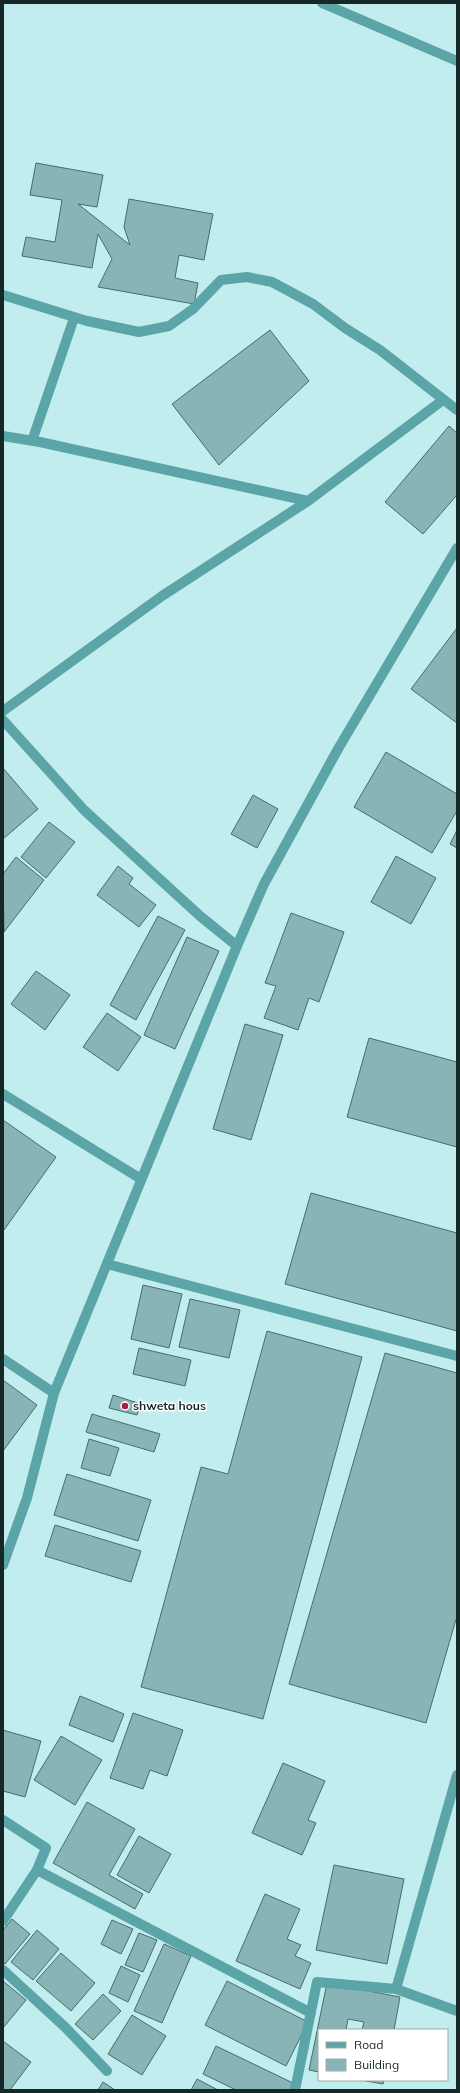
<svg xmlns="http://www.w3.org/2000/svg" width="460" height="2093" font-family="Mulish,sans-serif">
<rect width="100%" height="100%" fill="#c1edee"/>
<path fill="#89b4b6" stroke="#446d6f" d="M36 163 103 175 97 207 78 204 130 245 124 227 129 199 213 214 204 260 179 255 175 278 198 283 194 304 98 287 112 259 98 234 92 268 22 256 26 237 55 242 62 200 30 195Z
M270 330 309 381 219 465 172 404Z
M449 426 457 433V495L423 534 385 502Z
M457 628V723L411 689Z
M386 752 457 794V811L432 853 354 807Z
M3 768 38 809 3 839Z
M253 795 278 809 257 848 231 834Z
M49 822 75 842 46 878 21 857Z
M457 830V848L450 844Z
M396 856 436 878 411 924 371 902Z
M16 857 44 880 4 932 3 874Z
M118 866 133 878 129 884 156 905 139 927 97 895Z
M291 913 344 932 319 1002 309 998 298 1030 264 1018 276 986 265 983Z
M158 916 185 930 136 1020 110 1005Z
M187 937 219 951 175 1049 144 1035Z
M36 971 70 995 45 1030 11 1004Z
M107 1013 141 1037 118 1071 83 1047Z
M245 1024 283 1035 251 1140 213 1129Z
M369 1038 457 1062V1147L347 1117Z
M3 1120 56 1157 4 1230H3Z
M311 1193 457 1233V1331L285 1284Z
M143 1285 182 1294 169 1348 131 1339Z
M190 1299 240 1310 229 1358 179 1347Z
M267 1331 362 1357 263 1719 141 1687 201 1467 228 1474Z
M139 1348 191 1360 185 1386 133 1374Z
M385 1353 457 1373V1616L426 1723 289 1684Z
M3 1380 37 1405 3 1451Z
M113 1395 141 1404 137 1415 109 1408Z
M92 1414 160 1434 154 1452 86 1432Z
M89 1439 119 1448 110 1476 81 1468Z
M67 1474 151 1500 138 1541 54 1515Z
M55 1525 141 1551 131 1582 45 1556Z
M80 1696 124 1714 113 1742 69 1725Z
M133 1713 183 1730 167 1776 150 1770 143 1789 110 1778Z
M3 1730 41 1741 25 1797 3 1791Z
M61 1736 102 1760 75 1805 34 1780Z
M283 1763 325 1781 308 1820 316 1823 302 1855 252 1833Z
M87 1802 135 1829 109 1875 143 1894 135 1909 53 1863Z
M139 1836 171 1854 149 1893 117 1875Z
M334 1865 404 1879 387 1964 316 1950Z
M265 1894 300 1909 287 1939 301 1945 295 1956 311 1963 300 1989 236 1961Z
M12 1919 30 1934 5 1964 3 1962V1930Z
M112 1920 133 1929 121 1954 101 1944Z
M37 1930 59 1949 33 1980 11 1962Z
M139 1933 157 1940 143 1972 125 1965Z
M164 1944 191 1956 162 2023 134 2011Z
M61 1953 95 1983 71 2011 36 1981Z
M121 1966 140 1975 128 2002 109 1993Z
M3 1981 26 2000 3 2028Z
M227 1981 308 2022 286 2066 205 2025Z
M327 1983 400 1997 394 2030H362L364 2022 348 2019 346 2030H319V2072L309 2070Z
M103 1994 121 2011 93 2040 75 2024Z
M132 2015 166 2036 142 2075 108 2054Z
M3 2041 31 2062 10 2090H3Z
M216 2046 293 2083 290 2090H236L203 2074Z
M197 2079 218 2090H191Z
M361 2080H384L383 2084Z
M103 2082 115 2090H98Z"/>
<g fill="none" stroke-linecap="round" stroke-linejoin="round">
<path stroke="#5ba4a8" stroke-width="10" d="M322 3 457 61
M3 295 87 321 139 332 169 326 193 309 221 280 247 277 272 282 313 304 345 328 380 350 457 410
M3 436 40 442 308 501 443 400
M32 441 74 318
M3 711 162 596 308 501
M3 720 84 810 200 916 237 946
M3 1094 141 1179
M107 1264 457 1356
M3 1359 54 1393
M3 1565 27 1498 54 1393 237 946 264 884 338 749 457 548
M3 1820 46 1848 37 1870 311 2013
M3 1921 37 1870
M3 1970 66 2028 107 2071
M396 1989 457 1775
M295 2090 317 1982 396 1989 457 2011"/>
</g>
<circle fill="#ab1747" stroke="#fff" stroke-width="1.5" cx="125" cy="1406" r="4"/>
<g text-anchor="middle" stroke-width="3" stroke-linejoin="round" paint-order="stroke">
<g font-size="12" font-weight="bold" fill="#162728" stroke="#fff" text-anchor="start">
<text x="133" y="1410">shweta hous</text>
</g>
</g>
<rect width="460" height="2093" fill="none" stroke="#162728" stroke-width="8"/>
<rect x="318" y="2029" width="130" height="52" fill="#ffffff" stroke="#a2a9a9"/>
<rect x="326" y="2042" width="20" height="6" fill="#5ba4a8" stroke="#a2a9a9"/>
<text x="354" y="2049" font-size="12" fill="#162728">Road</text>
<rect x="326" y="2059" width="20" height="12" fill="#89b4b6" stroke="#a2a9a9"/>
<text x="354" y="2069" font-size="12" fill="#162728">Building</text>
</svg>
